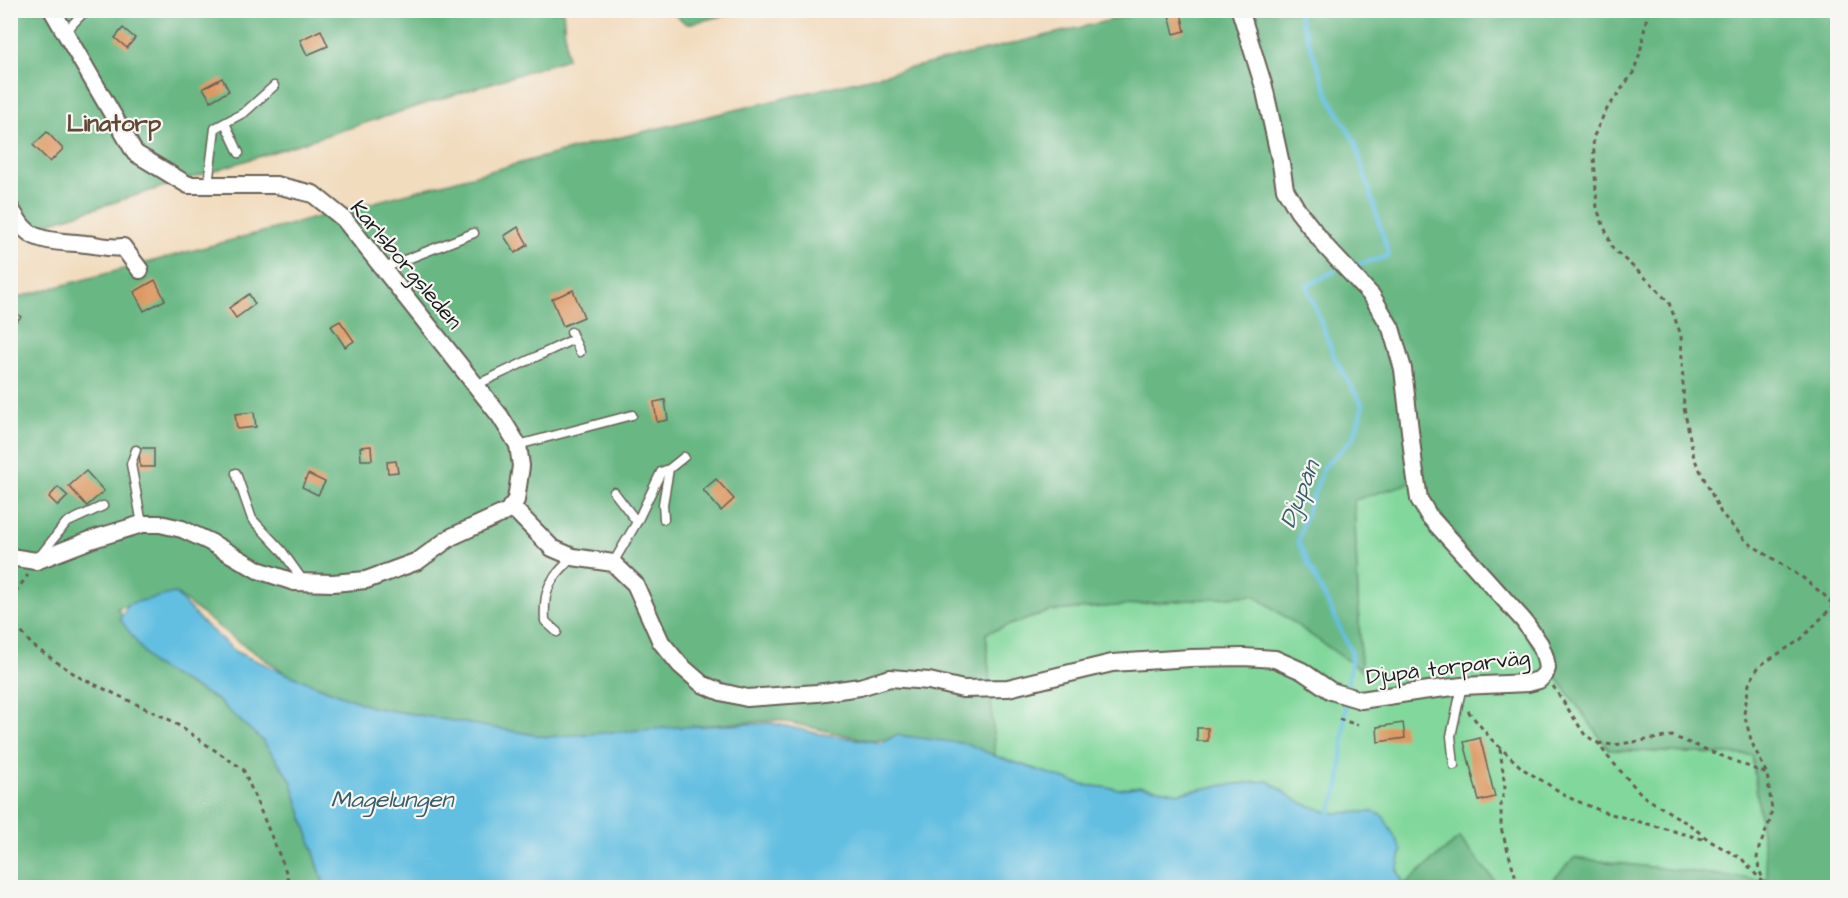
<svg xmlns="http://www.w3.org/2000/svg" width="1848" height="898" font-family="'Architects Daughter',sans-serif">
<rect width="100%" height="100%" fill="#f6f6f2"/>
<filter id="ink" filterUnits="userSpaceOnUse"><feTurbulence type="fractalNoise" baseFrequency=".0167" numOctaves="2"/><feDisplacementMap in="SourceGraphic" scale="12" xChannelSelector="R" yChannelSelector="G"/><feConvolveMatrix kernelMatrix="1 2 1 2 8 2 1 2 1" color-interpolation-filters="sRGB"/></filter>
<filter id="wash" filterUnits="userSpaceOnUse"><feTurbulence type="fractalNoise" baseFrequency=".008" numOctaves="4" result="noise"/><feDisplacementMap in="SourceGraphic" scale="24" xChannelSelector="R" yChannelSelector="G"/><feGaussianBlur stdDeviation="1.35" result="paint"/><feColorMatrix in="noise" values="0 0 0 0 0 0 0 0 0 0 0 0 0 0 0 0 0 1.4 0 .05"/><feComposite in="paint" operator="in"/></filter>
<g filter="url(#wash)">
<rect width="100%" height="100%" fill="#f2dcbe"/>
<path fill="#82d89c" stroke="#4f7a5c" stroke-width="1.5" d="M1416 481 1609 750 1752 755 1769 881 1575 858 1546 887H1500L1459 838 1404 885 1374 812 1330 813 1299 802 1268 781 1218 786 1179 793 1142 786 1119 789 1083 785 995 756 986 633 1051 611 1254 595 1361 670 1354 500Z"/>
<path fill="#69b884" stroke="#426a50" stroke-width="1.5" d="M11 11H563L567 59 11 235Z
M669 11H745L687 24Z
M1149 11H1837V887H1546L1574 858 1768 881 1752 755 1609 750 1416 481 1354 500 1361 670 1254 595 1051 611 986 633 995 756 907 737 872 741 778 720 547 737 371 707 287 674 237 641 175 593 117 608 152 664 216 699 263 741 291 780 325 887 11 888V299L588 145Z
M1459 838 1500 887H1405L1404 885Z"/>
<path fill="#63bfe1" stroke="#406e7e" stroke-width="1.5" d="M175 593 201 621 236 652 287 674 371 707 547 737 680 727 772 723 816 733 882 743 896 735 968 744 995 756 1083 785 1119 789 1142 786 1179 793 1218 786 1268 781 1299 802 1330 813 1374 812 1383 816 1402 850 1397 871 1405 887H325L291 780 263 741 216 699 152 664 120 619 128 604Z"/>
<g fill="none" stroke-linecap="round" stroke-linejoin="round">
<path stroke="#63bfe1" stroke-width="4.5" d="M1297 10 1330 99 1355 142 1389 256 1353 266
M1335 271 1307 286 1335 359 1363 406 1354 437 1324 467 1305 517 1298 542 1352 653 1348 686
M1330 813 1340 782 1346 704"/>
</g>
<g id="blocks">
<path fill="#dd9963" d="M1181 12 1185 31 1174 34 1169 15Z
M123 28 135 38 127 48 115 38Z
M321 30 328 46 307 55 300 40Z
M222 78 229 91 211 101 203 88Z
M47 132 63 149 50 162 33 145Z
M518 227 528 245 515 253 504 236Z
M155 280 165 300 144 311 134 292Z
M573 290 584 317 563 326 552 299Z
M249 294 255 304 236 318 229 308Z
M10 307 21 317 10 327Z
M340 321 354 341 345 347 331 326Z
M665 400 668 420 657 422 654 402Z
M254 412 256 427 237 429 235 414Z
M371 446 372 460H361L360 447Z
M139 448H154V467H140Z
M396 461 398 472 388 473 387 462Z
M86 471 104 491 87 506 69 486Z
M308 474 325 482 318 495 302 487Z
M716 479 734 499 721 511 703 490Z
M58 487 68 496 58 506 49 497Z
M1403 723 1405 738 1378 742 1377 727Z
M1197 728H1208V741H1197Z
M1480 738 1495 797 1479 801 1464 742Z"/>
</g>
</g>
<g filter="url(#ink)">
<use href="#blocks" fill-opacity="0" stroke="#675f55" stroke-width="1.5"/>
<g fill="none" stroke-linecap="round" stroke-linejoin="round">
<g stroke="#675f55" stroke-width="11">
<path id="lane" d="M85 12 101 10
M65 32 86 10
M225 123 239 153
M208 185 215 128 245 112 274 86
M384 268 474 233
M574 339 580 352
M476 385 574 339 571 332
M518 445 632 415
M136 450 131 464 142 524
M236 473 252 519 282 551 304 582
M614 492 637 522
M664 519 663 504 669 469
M40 556 66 523 103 506
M613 563 637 522 661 472 669 469 684 457
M557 632 545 621C543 587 550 580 573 557
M1454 765 1451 736 1462 686"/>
</g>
<g stroke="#675f55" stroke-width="20">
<path id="street" d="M10 208C17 218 23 231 35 236 51 243 69 242 86 244 98 245 110 249 123 247L140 270
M511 506 552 548 573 557 613 563 635 584 661 642 680 665 702 684 721 692 747 698 817 693 860 687 890 678 929 681 963 689 1008 688 1112 663 1191 658 1244 657 1275 659 1302 671 1331 691 1361 700 1421 691 1462 686 1528 683 1539 680 1545 674 1547 668 1545 657 1540 644 1524 621 1429 516 1419 499 1414 466 1403 369 1391 328 1372 296 1327 248 1298 211 1285 189 1281 164 1264 87 1240 10
M10 557 36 561 93 539 142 524H160L182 529 210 542 258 570 294 582 333 583 366 580 418 561 451 537 508 511 516 500 521 466 518 445 500 416 344 219 313 194 276 185H188L135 153 52 10"/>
</g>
<path stroke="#675f55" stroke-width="3" stroke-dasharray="4.5 4.5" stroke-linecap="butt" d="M1648 10 1640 53 1633 73 1605 112 1593 138 1597 209 1613 249 1651 283 1669 303 1681 335 1684 408 1694 458 1721 513 1747 542 1803 578 1824 595 1838 610
M10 599 28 575
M10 619 33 646 79 677 170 720 243 769 284 866 291 888
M1553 686 1585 735 1598 743 1608 757 1643 796 1690 825 1710 841 1742 859 1768 888
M1468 711 1491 739 1523 769 1572 799 1604 812 1706 840
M1339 719 1358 725
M1598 743 1614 745 1672 736 1767 774
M1500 749 1505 787 1501 804V828L1519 888
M1765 885 1759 869 1757 858 1759 848 1770 821 1772 810 1767 774 1752 743 1744 714 1749 684 1759 666 1800 640 1838 601"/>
<use href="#lane" stroke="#fff" stroke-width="8"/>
<use href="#street" stroke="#fff" stroke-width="16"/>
</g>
</g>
<g text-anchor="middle" stroke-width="4.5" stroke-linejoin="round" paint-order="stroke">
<g font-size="22" fill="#1c1c1c" stroke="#f6f6f2">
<text transform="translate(407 264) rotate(50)" y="8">Karlsborgsleden</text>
<text transform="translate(1448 666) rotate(-7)" y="8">Djupå torparväg</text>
</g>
<g font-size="24" font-weight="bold" fill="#604835" stroke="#f6f6f2">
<text x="114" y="131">Linatorp</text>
</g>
<g font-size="24" font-style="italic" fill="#385d6b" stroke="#f6f6f2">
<text transform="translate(1299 494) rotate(-68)" y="8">Djupån</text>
<text x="392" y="807">Magelungen</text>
</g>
</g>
<rect width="1848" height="898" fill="none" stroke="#f6f6f2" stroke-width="36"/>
</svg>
